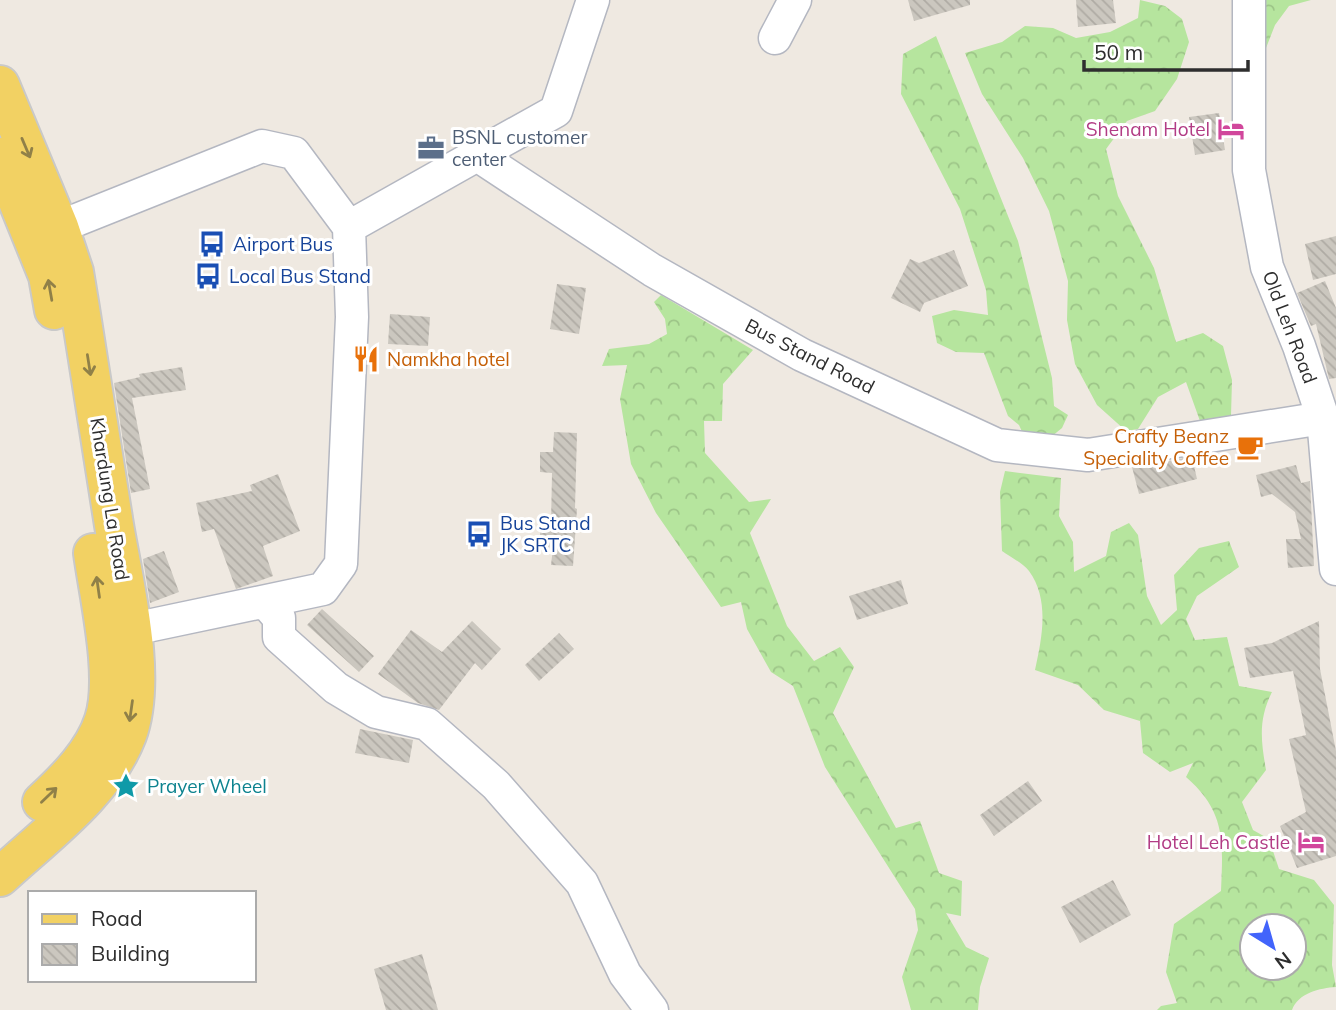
<svg xmlns="http://www.w3.org/2000/svg" width="1336" height="1010" font-family="Mulish,sans-serif">
<defs>
<pattern id="forest-crowns" width="20" height="18" patternUnits="userSpaceOnUse" patternTransform="scale(1.75)"><rect width="20" height="18" fill="#b6e59e"/><path d="M2 6a3 3 0 1 1 6 0M12 15a3 3 0 1 1 6 0" fill="none" stroke="#9dc588"/></pattern>
<pattern id="building-back-hatch" width="6" height="6" patternUnits="userSpaceOnUse" patternTransform="scale(1.75)"><rect width="6" height="6" fill="#cbc7bf"/><path d="M-1 5l2 2M0 0l6 6M5-1l2 2" fill="none" stroke="#afaba4"/></pattern>
</defs>
<rect width="100%" height="100%" fill="#efe9e1"/>
<path fill="url(#forest-crowns)" fill-rule="evenodd" d="M1140 0 1165 6 1182 19 1189 42 1177 79 1155 111 1127 121 1106 149 1118 196 1154 268 1176 342 1203 333 1223 346 1232 380 1231 416 1200 421 1186 382 1158 397 1138 429 1126 431 1097 405 1075 364 1067 320 1068 281 1049 211 1023 158 982 94 965 53 1002 42 1025 26 1053 28 1076 38 1110 32 1138 18Z
M1257 0H1311L1289 6 1275 25 1266 48 1256 53Z
M936 36 1018 241 1052 378 1054 406 1068 415 1062 428 1046 441 1024 436 1019 425 1008 416 984 353 956 352 937 343 932 316 954 310 988 315 986 290 960 209 901 94 903 54Z
M661 295 753 350 723 384 722 421H704L705 453 749 502 771 499 750 533 787 626 814 661 840 647 854 667 833 713 896 828 920 821 939 873 962 881 961 916 946 913 966 947 989 958 980 987 978 1010H911L902 977 918 930 915 909 825 767 793 686 771 672 747 629 741 602 721 607 656 513 631 464 620 399 627 365 602 366 609 349 649 344 667 334 665 319 654 302Z
M1005 471 1061 478 1059 516 1073 542 1074 572 1106 556 1111 532 1129 523 1138 535 1147 596 1161 625 1177 610 1174 575 1199 548 1229 541 1239 567 1197 596 1186 619 1195 640 1227 637 1239 686 1272 692C1258 720 1261 741 1266 770L1242 802 1253 830 1269 839 1279 869 1314 880 1334 905 1332 965 1336 987C1320 988 1298 993 1292 1010H1157L1161 1006 1177 1003 1166 972 1174 924 1221 891C1223 841 1226 812 1186 777L1193 763 1170 772 1143 753 1140 721 1104 710 1078 685 1035 670C1042 638 1050 600 1029 571 1023 563 1010 557 1002 551L1000 492ZM1252 926H1294V968H1252Z"/>
<path fill="url(#building-back-hatch)" d="M908 0H970V5L914 21Z
M1076 0H1113L1116 23 1078 27Z
M1219 113 1225 150 1195 155 1189 117Z
M1336 236V274L1313 280 1305 244Z
M954 250 968 286 924 303 920 312 891 298 910 259 919 263Z
M1325 281 1336 308V378L1329 379 1316 324 1311 326 1297 293Z
M557 284 586 288 579 334 550 329Z
M390 314 430 317 428 346 388 344Z
M182 367 186 390 132 398 150 489 131 493 114 383 140 377 139 374Z
M554 432 577 433 575 508 577 509 573 566 551 565 553 548 539 546 541 523 551 524 552 473 540 472V452H553Z
M1192 457 1197 479 1139 494 1132 467Z
M1296 465 1301 483 1310 481 1314 566 1288 568 1286 539H1301L1295 512 1272 494 1261 497 1256 475Z
M278 474 300 531 263 546 273 576 236 589 214 529 202 532 196 503 252 491 250 485Z
M164 551 179 592 150 603 143 559Z
M901 580 908 604 857 620 849 596Z
M322 609 374 656 359 672 307 625Z
M472 621 501 649 482 670 475 663 439 710 418 703 378 674 411 630 442 652Z
M1319 621 1320 669 1336 751V856L1297 868 1280 826 1306 812 1289 739 1306 735 1293 671 1250 678 1244 648 1272 643Z
M559 633 574 649 539 681 525 665Z
M360 729 413 740 409 763 355 753Z
M1028 781 1042 801 994 836 980 815Z
M1113 880 1131 915 1080 943 1061 907Z
M422 954 438 1010H386L374 969Z"/>
<g fill="none" stroke-linecap="round" stroke-linejoin="round">
<g stroke="#b4b7c1" stroke-width="35">
<path id="minor" d="M1249 0V170L1267 267 1299 346 1323 418 1336 569
M775 38 795 0
M477 155 556 111 593 0
M59 227 262 146 294 153 349 227 352 317 341 564 323 589 133 629
M349 227 477 155 652 270 802 355 997 445 1088 455 1323 418
M266 603 279 618V637L336 688 376 712 427 724 496 785 582 883 625 974 652 1010"/>
</g>
<g stroke="#c9c9c9" stroke-width="42">
<path id="major" d="M0 85 59 227 74 272C88 356 101 440 114 525 124 584 148 678 127 735 105 793 44 836 0 877
M0 157 48 276 54 310
M42 802C66 780 94 752 104 720 118 678 99 597 93 553"/>
</g>
<use href="#minor" stroke="#fff" stroke-width="32"/>
<use href="#major" stroke="#f2d163" stroke-width="38"/>
</g>
<defs><path id="oneway-shaft" d="M-6 0H5M1.5-3L5.5 0L1.5 3" fill="none" stroke-width="1.6" stroke-linecap="round" stroke-linejoin="round" transform="scale(1.75)"/></defs>
<g stroke="#908048">
<use href="#oneway-shaft" transform="translate(26 148) rotate(67)"/>
<use href="#oneway-shaft" transform="translate(50 290) rotate(-100)"/>
<use href="#oneway-shaft" transform="translate(89 365) rotate(81)"/>
<use href="#oneway-shaft" transform="translate(98 587) rotate(-98)"/>
<use href="#oneway-shaft" transform="translate(131 711) rotate(98)"/>
<use href="#oneway-shaft" transform="translate(49 795) rotate(-44)"/>
</g>
<defs>
<g id="hotel-bare" transform="scale(2.1)"><path d="M-6-4.5h1.5V1H6V5H4.5V3h-9V5H-6ZM-4 0a1.8 1.8 0 1 1 3.6 0ZM.5 0V-2.5h3Q6-2.5 6 0Z" fill="#d1479c" stroke="#fff" stroke-width="2.5" paint-order="stroke"/></g>
<g id="office-bare" transform="scale(2.1)"><path d="M-6-3h4V-5.5h4V-3h4V5H-6ZM-1-4.5V-3h2v-1.5ZM-6 0V1H6V0Z" fill="#5c6f8a" stroke="#fff" stroke-width="2.5" paint-order="stroke"/></g>
<g id="bus-bare" transform="scale(2.1)"><path d="M-5-6H5V4H4V6H2V4H-2V6H-4V4H-5ZM-3.5-4V0h7V-4ZM-3.5 1.2v1.5H-2V1.2ZM2 1.2v1.5H3.5V1.2Z" fill="#1a4fb4" stroke="#fff" stroke-width="2.5" paint-order="stroke"/></g>
<g id="restaurant-bare" transform="scale(2.1)"><path d="M-5-6h1v4h1v-4h1v4h1v-4h1v5L-1.5 .5V6h-2V.5L-5-1ZM5-6V6H3V1.5H1.5Q1.5-4 5-6Z" fill="#e8710a" stroke="#fff" stroke-width="2.5" paint-order="stroke"/></g>
<g id="cafe-bare" transform="scale(2.1)"><path d="M-5.5-4.5H6V0H3Q3 3.5 0 3.5H-2.5Q-5.5 3.5-5.5 0ZM3-3.2v2h1.7v-2ZM-6 4.5H4V6H-6Z" fill="#e8710a" stroke="#fff" stroke-width="2.5" paint-order="stroke"/></g>
<g id="sight-bare" transform="scale(2.1)"><path d="M0-6L1.8-2.2L6-1.7L2.9 1.2L3.7 5.4L0 3.3L-3.7 5.4L-2.9 1.2L-6-1.7L-1.8-2.2Z" fill="#0f9aa8" stroke="#fff" stroke-width="2.5" paint-order="stroke"/></g>
</defs>
<g fill-rule="evenodd">
<use href="#hotel-bare" x="1231" y="129"/>
<use href="#office-bare" x="431" y="148"/>
<use href="#bus-bare" x="212" y="244"/>
<use href="#bus-bare" x="208" y="276"/>
<use href="#restaurant-bare" x="366" y="359"/>
<use href="#cafe-bare" x="1250" y="447"/>
<use href="#bus-bare" x="479" y="534"/>
<use href="#sight-bare" x="126" y="786"/>
<use href="#hotel-bare" x="1311" y="842"/>
</g>
<g text-anchor="middle" stroke-width="6" stroke-linejoin="round" paint-order="stroke">
<g font-size="19" fill="#b23c85" stroke="#fff" text-anchor="end">
<text x="1210" y="136">Shenam Hotel</text>
<text x="1290" y="849">Hotel Leh Castle</text>
</g>
<g font-size="19" fill="#4e5e75" stroke="#fff" text-anchor="start">
<text x="452" y="144">BSNL customer<tspan x="452" dy="22">center</tspan></text>
</g>
<g font-size="19" fill="#164399" stroke="#fff" text-anchor="start">
<text x="233" y="251">Airport Bus</text>
<text x="229" y="283">Local Bus Stand</text>
<text x="500" y="530">Bus Stand<tspan x="500" dy="22">JK SRTC</tspan></text>
</g>
<g font-size="19" fill="#2e2e2e" stroke="#fff">
<text transform="translate(1290 327) rotate(69)" y="7">Old Leh Road</text>
<text transform="translate(810 356) rotate(27)" y="7">Bus Stand Road</text>
<text transform="translate(110 499) rotate(81)" y="7">Khardung La Road</text>
</g>
<g font-size="19" fill="#c56008" stroke="#fff" text-anchor="start">
<text x="387" y="366">Namkha hotel</text>
<text x="1229" y="443" text-anchor="end">Crafty Beanz<tspan x="1229" dy="22">Speciality Coffee</tspan></text>
</g>
<g font-size="19" fill="#0d838f" stroke="#fff" text-anchor="start">
<text x="147" y="793">Prayer Wheel</text>
</g>
</g>
<rect x="28" y="891" width="228" height="91" fill="#ffffff" stroke="#ababab" stroke-width="2"/>
<rect x="42" y="914" width="35" height="10" fill="#f2d163" stroke="#ababab" stroke-width="2"/>
<text x="91" y="926" font-size="21" fill="#2e2e2e">Road</text>
<rect x="42" y="944" width="35" height="21" fill="url(#building-back-hatch)" stroke="#ababab" stroke-width="2"/>
<text x="91" y="961" font-size="21" fill="#2e2e2e">Building</text>
<g transform="translate(1273 947) rotate(143)"><circle r="33" fill="#ffffff" stroke="#ababab" stroke-width="2"/>
<path d="M0-5L12 26L0 18L-12 26Z" fill="#4264fb"/>
<text y="-10" font-size="19" font-weight="bold" text-anchor="middle" fill="#2e2e2e">N</text>
</g>
<path d="M1084 60v10h164v-10" fill="none" stroke="#2e2e2e" stroke-width="3.5"/>
<text x="1094" y="60" font-size="21" fill="#2e2e2e" stroke="#ffffff" stroke-width="5" paint-order="stroke">50 m</text>
</svg>
